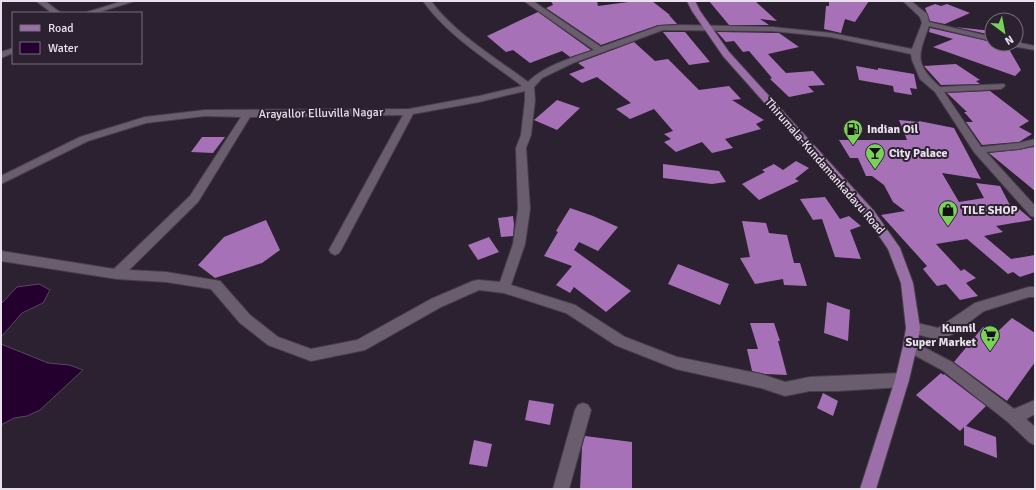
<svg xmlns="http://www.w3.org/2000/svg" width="1036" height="490" font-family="Signika,sans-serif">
<rect width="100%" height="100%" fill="#2c2130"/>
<path fill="#23002d" stroke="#5e4466" d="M39 284 50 290 43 303 22 313 1 337V304L17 287Z
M1 344 48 363 69 365 83 370 40 410 27 416 14 418 1 425Z"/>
<path fill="#a771b7" d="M551 1H597L598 6 636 1H652L670 15H669L677 24 658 25 601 45 546 8 553 5Z
M709 1H755L777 21 760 19 769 25H729Z
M829 1H869L855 22 845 19 841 33 824 29 826 6H829Z
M935 4 941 6 947 4 970 13 945 24 930 21 925 8Z
M538 12 591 50 570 57 562 51 530 63 513 50 506 52 487 36Z
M955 27 992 31V35Z
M930 28 992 42V44H1006L1021 70 1015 76 933 47 953 39 929 32Z
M663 32H685L710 62 689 65Z
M717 32 779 33 799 47 768 54 786 73 813 71 825 85 808 86 814 92 789 97 770 79 772 78 749 51 743 52 734 41 726 42Z
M634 42 655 61 668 59 699 90 729 86 741 99 732 100 764 120 756 124 761 129 725 139 733 148 712 153 702 142 676 152 664 142 671 139 664 134 673 131 654 109 630 119 616 109 631 103 597 77 582 83 569 74 585 68 578 63Z
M956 64 980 80 976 81 980 84 941 85 924 66Z
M856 66 878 70V68L914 74 917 89 910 88 912 95 894 92 893 86 859 80Z
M990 91 1029 121 1019 127 1032 134 1019 142 982 145 966 122H973L964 112H967L947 93Z
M557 100 580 108 557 130 534 120Z
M899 120 919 122V121L954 128 981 179 942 173 959 202 984 198 976 183 1000 186 1012 209 1018 208 1032 220 996 226 1003 232 984 236 1011 259 1035 255V272L1020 277 1013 272 1008 274 967 239 936 244 961 271 964 269 976 278 966 283 978 296 960 300 946 284 937 286 923 269 927 266 881 215 905 211 893 202 884 185 872 176H866L858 158H850L839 140H907Z
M202 137H225L213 153 191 152Z
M1033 147 1035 148V191L989 153 1019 150Z
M796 161 809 168 795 179 799 181 759 200 742 184 765 172 762 170 774 164 783 170Z
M663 164 719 171 726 182 712 184 663 178Z
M825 197 840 219 849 216 861 226 850 230 861 259 835 257 822 219 813 220 800 199Z
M570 208 593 216 618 227 598 251 579 242 574 250 631 291 606 312 574 287 570 293 556 285 572 266 544 256 558 232 556 231Z
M513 216 514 224 513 236 501 237 498 218Z
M266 220 280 250 262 263 215 278 198 265 224 237Z
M742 221 766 223 769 233 787 235 794 263H800L807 286 784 285 783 279 755 284 740 258 750 257Z
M489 237 499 252 478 260 468 245Z
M678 264 729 284 720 305 668 284Z
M827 302 850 310 848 341 824 333Z
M1012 318 1035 333V362L1007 401 954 362 983 327 994 335Z
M750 323H774L780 341H778L787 375 765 374 752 371 747 349H758Z
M941 373 943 375 944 374 986 406 966 426 996 437 997 458 964 445V427L960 431 916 395Z
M823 393 838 401 833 416 817 408Z
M529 400 554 404 550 425 525 420Z
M585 436 632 442V489H580L582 447Z
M474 440 492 444 487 467 469 464Z"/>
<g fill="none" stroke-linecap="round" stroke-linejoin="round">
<g stroke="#483e4b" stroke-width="2">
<path id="minor" d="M36 1H45L61 13H52Z
M123 1H135L96 13H84Z
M423 1H431C454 33 496 58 528 82 545 65 572 58 594 50L524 1H533L601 47 659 26 681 25 772 27 831 33 912 49 922 23 920 17 903 1H911L927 14 929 22 992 37V41L929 26C918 56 914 64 940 87L1004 84 1005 86 1001 89 944 92 981 147 1019 143 1035 139V145L1019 149 986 152 1035 206V217L1031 216 974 152 935 92 920 79 912 60 911 54 831 37 772 31 663 30 573 63 542 78 534 87 535 100 531 135 526 148 530 209 525 244 511 285 575 305 625 337 677 357 761 374 785 382 810 377 902 373 907 375 909 380 907 385 902 387 838 391H810L785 396 761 388 676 369 615 345 566 313 504 293 479 290 441 307 365 350 311 361 268 345 240 323 211 289 166 282 117 279 1 261V251L114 269 190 196 241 117 205 116 146 123 88 141 1 184V176L80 137 145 117 205 110 409 109 479 96 522 86C488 60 448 36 423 1ZM525 91V100L521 135 516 148 518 209 513 244 500 282 478 280 473 281 431 299 357 340 311 349 278 337 250 315 220 281 166 272 129 270 198 202 250 117 403 115 329 250 331 253 335 255 339 253 341 250 413 114 479 102Z
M1016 42 1035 46V50L1011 46 1010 44H1016Z
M13 48V53L1 58V52Z
M1029 287H1035V297H1029L984 311 953 334 939 340 908 332 906 328 908 324 913 322 938 328 975 303Z
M910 340 952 362 1014 409 1035 400V414L1026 419 1035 427V445L1029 442 1008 422 942 370 905 350 903 346 905 342Z
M583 403 588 405 591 410 569 489H553L575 410 578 405Z"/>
</g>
<g stroke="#483e4b" stroke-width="2">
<path id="major" d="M687 1H695L700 11 729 52 874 211 900 248 913 283 920 328 917 346 909 380 876 489H860L895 380 903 346 906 328 901 283 888 249 866 217 723 56 692 11Z"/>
</g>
<use href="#minor" fill="#6a5d6e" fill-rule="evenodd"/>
<use href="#major" fill="#9b70a8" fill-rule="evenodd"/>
</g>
<defs>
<g id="fuel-pin" transform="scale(1)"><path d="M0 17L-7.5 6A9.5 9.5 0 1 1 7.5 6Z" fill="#79d158" stroke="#2c2130"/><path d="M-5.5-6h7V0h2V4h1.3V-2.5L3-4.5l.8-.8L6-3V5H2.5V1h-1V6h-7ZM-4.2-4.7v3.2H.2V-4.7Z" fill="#111"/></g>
<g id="bar-pin" transform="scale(1)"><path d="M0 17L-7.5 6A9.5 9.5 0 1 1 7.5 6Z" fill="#79d158" stroke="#2c2130"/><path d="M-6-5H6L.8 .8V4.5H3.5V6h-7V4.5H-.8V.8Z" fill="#111"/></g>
<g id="shop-pin" transform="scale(1)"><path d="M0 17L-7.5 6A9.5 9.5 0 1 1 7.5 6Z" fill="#79d158" stroke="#2c2130"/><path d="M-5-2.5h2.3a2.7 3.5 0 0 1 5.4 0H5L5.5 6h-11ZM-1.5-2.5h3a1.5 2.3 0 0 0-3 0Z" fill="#111"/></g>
<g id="supermarket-pin" transform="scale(1)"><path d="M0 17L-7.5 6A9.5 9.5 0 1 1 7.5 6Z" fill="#79d158" stroke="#2c2130"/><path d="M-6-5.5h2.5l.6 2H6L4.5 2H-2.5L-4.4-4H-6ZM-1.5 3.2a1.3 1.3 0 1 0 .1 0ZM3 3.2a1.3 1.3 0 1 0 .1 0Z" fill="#111"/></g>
</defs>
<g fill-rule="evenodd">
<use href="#fuel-pin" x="853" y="129"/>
<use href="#bar-pin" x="875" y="153"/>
<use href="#shop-pin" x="948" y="210"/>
<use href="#supermarket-pin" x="990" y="335"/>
</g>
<g text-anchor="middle" stroke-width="4" stroke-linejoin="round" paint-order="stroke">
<g font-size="12" fill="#e9e1eb" stroke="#2c2130">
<text transform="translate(321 113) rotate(-1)" y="4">Arayallor Elluvilla Nagar</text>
<text transform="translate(825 166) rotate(49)" y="4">Thirumala-Kundamankadavu Road</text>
</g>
<g font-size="12" font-weight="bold" fill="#e9e1eb" stroke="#2c2130" text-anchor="start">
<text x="867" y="133">Indian Oil</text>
<text x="889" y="157">City Palace</text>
<text x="962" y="214">TILE SHOP</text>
<text x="976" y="332" text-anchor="end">Kunnil<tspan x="976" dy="14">Super Market</tspan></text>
</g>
</g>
<rect width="1036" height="490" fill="none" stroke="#e9e1eb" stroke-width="4"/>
<rect x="12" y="12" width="130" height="52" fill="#2c2130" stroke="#786e7b"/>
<rect x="20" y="25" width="20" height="6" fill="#9b70a8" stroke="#786e7b"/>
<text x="48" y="32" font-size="12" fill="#e9e1eb">Road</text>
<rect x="20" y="42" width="20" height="12" fill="#23002d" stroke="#786e7b"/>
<text x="48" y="52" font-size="12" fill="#e9e1eb">Water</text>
<g transform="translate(1004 32) rotate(148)"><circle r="19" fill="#2c2130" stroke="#786e7b"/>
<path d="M0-3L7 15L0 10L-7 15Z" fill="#79d158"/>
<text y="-6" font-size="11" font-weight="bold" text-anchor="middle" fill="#e9e1eb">N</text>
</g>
</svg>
